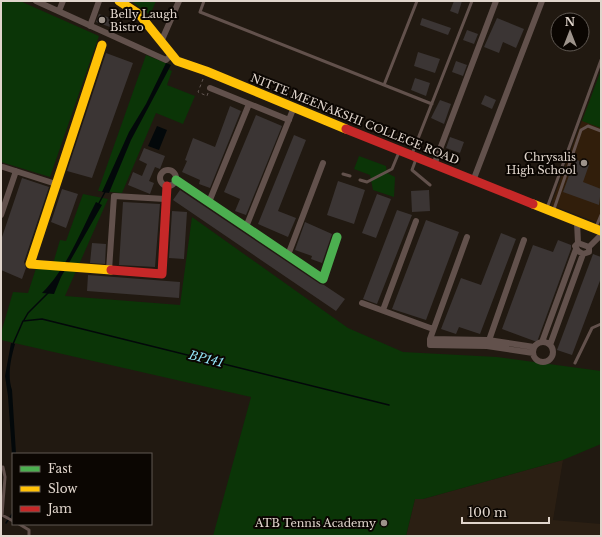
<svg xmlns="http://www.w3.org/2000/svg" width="602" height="537" font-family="'Libre Baskerville',serif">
<rect width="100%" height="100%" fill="#211911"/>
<path fill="#2b1f13" d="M563 460 553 520 601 524V536H406L415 499H423Z"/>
<path fill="#311e0b" d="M591 96 601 100V224L551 205Z"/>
<path fill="#0b3507" d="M1 1H20L99 36 50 177 1 162Z
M131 1H156L150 15Z
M146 55 171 65 168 69 172 71 167 85 195 96 183 124 156 113 122 193 98 191Z
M601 70V128L582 121Z
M359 156 386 166 387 173 395 177 394 197 373 190 370 175 354 169Z
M83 194 108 199 65 296 180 305 192 217 348 328 403 352 497 357 601 371V444L563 460 423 499H415L406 536H213L251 397 1 340V333L13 292 28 293 38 262 52 267 60 240 66 241Z"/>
<path fill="#03080a" d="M166 63 171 65 131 140 109 193 102 192 129 132 146 104Z
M157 126 167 130 159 150 148 146Z
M96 202 102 205 61 277 54 294 42 293C67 268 80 233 96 202Z
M11 343 15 344C11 358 7 375 12 390L16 454H13V468L8 396 5 376Z"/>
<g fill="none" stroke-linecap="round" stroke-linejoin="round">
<path stroke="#03080a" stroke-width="1.5" d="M98 205 105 192
M24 320 28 313 48 293
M13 344 23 321 42 319 389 405
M6 523 13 513"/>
</g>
<path fill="#3b3534" d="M454 1H462L458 14 450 11Z
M99 14 113 19 110 27 96 22Z
M422 18 451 28 448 35 420 25Z
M497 18 524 29 516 48 503 42 499 53 484 47Z
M467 30 478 34 474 44 463 40Z
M418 52 440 59 435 73 414 66Z
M106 53 133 63 92 178 67 171Z
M456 61 467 65 463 76 452 72Z
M415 78 430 83 426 96 411 90Z
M485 95 496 100 492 109 481 104Z
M440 100 451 104 444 124 431 118Z
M230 106 241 111 210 188 199 184 200 180 182 172 187 161 185 160 193 138 215 147Z
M256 115 282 126 246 215 235 211 240 199 224 192Z
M294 135 306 140 278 211 296 218 288 237 258 224Z
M450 137 464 142 460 153 446 148Z
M144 148 165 156 160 169 155 167 149 181 154 183 150 194 128 185 133 172 142 176 147 164 139 160Z
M575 159 589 165 583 182 601 189 599 205 563 192Z
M22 178 49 187 24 262 26 268 22 279 1 270V240Z
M338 181 365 190 354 224 327 215Z
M62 189 78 194 66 228 51 222Z
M180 190 320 284 324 285 345 299 336 311 173 200Z
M429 190 430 211 412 212 411 191Z
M377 194 391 199 376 238 362 233Z
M123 202 160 204 155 267 119 265Z
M397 210 412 215 377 304 363 299Z
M172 211 187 212 184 259 169 258Z
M426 220 459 232 426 320 392 309Z
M305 222 332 234 322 263 311 259 312 256 295 250Z
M501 233 516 239 480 334 459 327 456 334 441 329 461 278 481 285Z
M558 240 571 245V249L537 342 502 329 533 245 553 252Z
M92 243 106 244 105 264 90 263Z
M593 254 601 257V278L572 355 557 350Z
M88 275 180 282 179 298 87 291Z"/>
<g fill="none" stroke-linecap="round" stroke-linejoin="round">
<path stroke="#625652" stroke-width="1" stroke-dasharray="3 3" stroke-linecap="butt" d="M203 79 198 92 207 96 208 93"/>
<path stroke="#62514c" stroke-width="3" d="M204 1 200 12 432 104
M384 85 417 1
M412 154 472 1
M416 159 412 170 430 185
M343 174 350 176
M360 180 367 182 392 169 399 152
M547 208 601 60
M553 212 581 130 588 126 601 131
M596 227 601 215
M575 363 592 328 601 324
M1 467H3L5 477 2 515 13 521
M19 524 29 530V536"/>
<path stroke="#62514c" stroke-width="6" d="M36 1 166 60 171 55
M59 11 63 1
M90 26 99 1
M161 42 179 1
M210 88 289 120
M434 165 496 1
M3 167 56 184
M160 178a8 8 0 1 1 16 0a8 8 0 1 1-16 0Z
M473 181 542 1
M209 202 249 104
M1 215 16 171
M577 222 578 243
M246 227 294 107
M467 237 430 339V345L487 346 533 353
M578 243 589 247V252L583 254 578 251 575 246Z
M589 247 601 235
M288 255 323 163
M109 270 114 196 165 199
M362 303 433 329
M383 310 416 221
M430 339 488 340 534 347
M542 342 576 249
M533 352a10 10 0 1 1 20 0a10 10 0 1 1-20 0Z
M550 345 583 254
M487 346 524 240"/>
<path stroke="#4caf50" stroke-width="9" d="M176 180 323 279 337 237"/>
<path stroke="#ffc107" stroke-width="9" d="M119 1 139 14 177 61 206 71 346 129
M102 45 30 264 111 270
M533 204 601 231"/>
<path stroke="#c62828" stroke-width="9" d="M346 129 533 204
M111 270 162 274 167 186"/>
</g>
<g fill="#9d938b" stroke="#0b0602" stroke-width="1.5">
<circle cx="102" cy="20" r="4"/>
<circle cx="584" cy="163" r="4"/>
<circle cx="384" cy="523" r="4"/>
</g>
<g text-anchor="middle" stroke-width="4" stroke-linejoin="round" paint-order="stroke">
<g font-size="11" fill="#e0d5cc" stroke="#0b0602" text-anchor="end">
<text x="110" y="18" text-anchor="start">Belly Laugh<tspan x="110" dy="13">Bistro</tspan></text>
<text x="576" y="161">Chrysalis<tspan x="576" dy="13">High School</tspan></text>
<text x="376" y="527">ATB Tennis Academy</text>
</g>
<g font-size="11" fill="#e0d5cc" stroke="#0b0602">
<text transform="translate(355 119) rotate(22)" y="4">NITTE MEENAKSHI COLLEGE ROAD</text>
</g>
<g font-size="12" font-style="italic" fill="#92e3f6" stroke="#0b0602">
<text transform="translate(206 359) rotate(14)" y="4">BP141</text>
</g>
</g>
<rect width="602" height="537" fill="none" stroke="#e0d5cc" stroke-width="4"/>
<rect x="12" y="453" width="140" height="72" fill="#0b0602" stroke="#605953"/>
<rect x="20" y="466" width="20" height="6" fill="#4caf50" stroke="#605953"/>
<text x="48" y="473" font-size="12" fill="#e0d5cc">Fast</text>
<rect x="20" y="486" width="20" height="6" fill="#ffc107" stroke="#605953"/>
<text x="48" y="493" font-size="12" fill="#e0d5cc">Slow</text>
<rect x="20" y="506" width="20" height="6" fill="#c62828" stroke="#605953"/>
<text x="48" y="513" font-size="12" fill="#e0d5cc">Jam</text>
<g transform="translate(570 32)"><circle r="19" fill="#0b0602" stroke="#605953"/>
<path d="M0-3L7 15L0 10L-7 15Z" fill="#9d938b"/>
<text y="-6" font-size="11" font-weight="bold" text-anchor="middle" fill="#e0d5cc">N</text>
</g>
<path d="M462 517v6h87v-6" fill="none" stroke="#e0d5cc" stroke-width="2"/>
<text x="468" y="517" font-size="12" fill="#e0d5cc" stroke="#0b0602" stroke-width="3" paint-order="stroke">100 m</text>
</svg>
